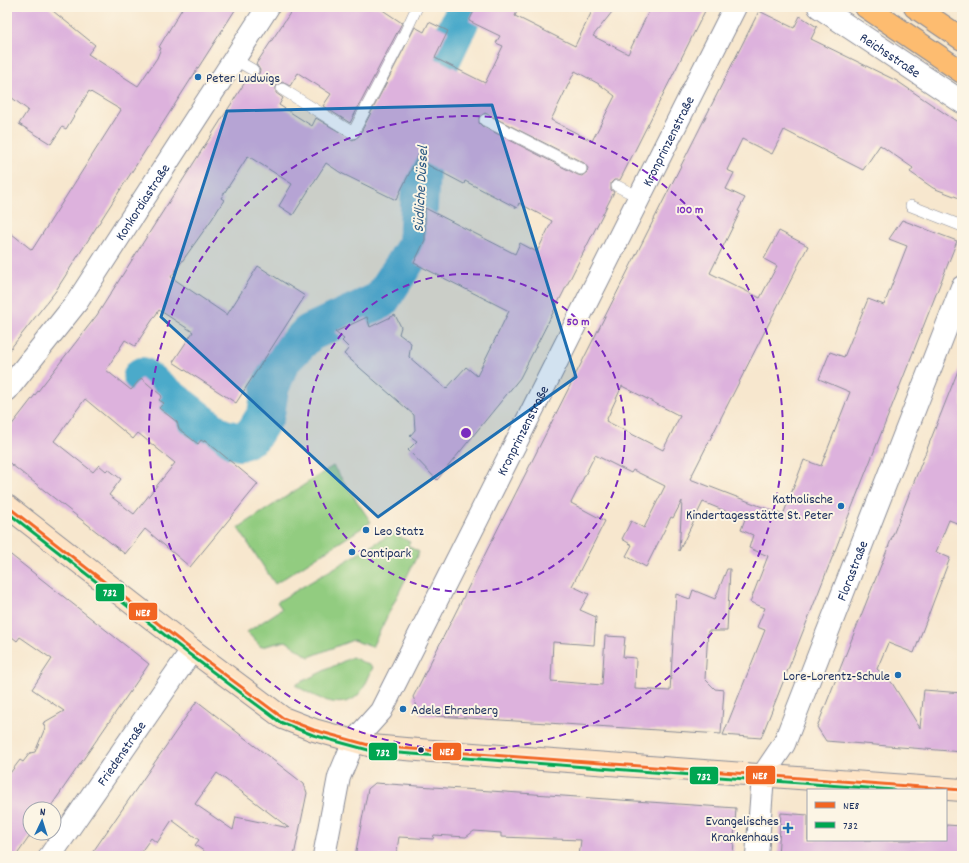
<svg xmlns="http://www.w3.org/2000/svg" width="969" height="863" font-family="Dekko,sans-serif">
<rect width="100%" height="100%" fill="#fcf5e5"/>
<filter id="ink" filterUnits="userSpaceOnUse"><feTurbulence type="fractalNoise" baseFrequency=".025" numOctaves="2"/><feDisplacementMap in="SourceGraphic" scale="8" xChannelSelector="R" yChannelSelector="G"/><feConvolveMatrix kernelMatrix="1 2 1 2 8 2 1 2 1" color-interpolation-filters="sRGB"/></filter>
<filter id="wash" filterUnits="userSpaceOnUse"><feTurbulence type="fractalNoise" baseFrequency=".012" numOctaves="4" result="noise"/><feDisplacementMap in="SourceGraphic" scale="16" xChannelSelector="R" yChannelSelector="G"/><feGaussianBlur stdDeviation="0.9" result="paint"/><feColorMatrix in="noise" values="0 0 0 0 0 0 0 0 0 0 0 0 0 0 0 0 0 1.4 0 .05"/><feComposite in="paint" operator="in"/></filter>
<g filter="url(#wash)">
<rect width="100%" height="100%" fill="#f7e7ce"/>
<path fill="#92cc80" stroke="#567e6f" d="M333 466 371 522 275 584 238 528Z
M393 533 410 542 408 546 419 552 372 647 353 640 309 657 286 641 261 647 247 632 282 609 277 602Z
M352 657 373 667C369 676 365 688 358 695 340 713 312 695 295 685Z"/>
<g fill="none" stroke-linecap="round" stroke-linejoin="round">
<path stroke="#4caaca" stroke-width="38" d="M142 376 220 437 240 442 253 435 266 414 270 389 281 361 309 333 381 300 417 244 423 133 431 82 467 7"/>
</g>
<g id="blocks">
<path fill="#ddb2dd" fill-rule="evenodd" d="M7 7H48L95 45 88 54 138 86 157 58 161 48 159 47 183 7H237L55 292 7 353V230L32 250 121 110 89 91 66 129 62 127 51 144 19 124 28 110 7 94Z
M294 7H378L402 23 350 123 323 106 331 94 298 73 290 86 282 82 276 86V93L283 98 279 105 312 126 316 118 353 140 359 136 415 27 424 32 429 22 448 31 435 58 485 83 503 46 496 43 500 36 469 21 476 7H519L515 16 575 46 594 7H616L593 36 628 54 651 7H707L620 180H614L611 183V190L614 192 520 378 437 480 408 450 417 441 410 436 415 430 414 415 344 354 349 348 342 341 344 339 335 332 367 317 370 327 395 315 401 327 399 334 411 343 409 357 446 389 466 367 477 376 509 311 414 263 425 240V208L515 254 520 243 537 252 552 221 519 203 517 208 465 181 464 184 424 163V144L396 200 341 173 326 163 293 215 279 206 292 184 248 156 221 198 224 200 212 219 171 277 227 315 258 266 305 296 236 403 173 362 193 332 159 310 135 346 125 340 106 370 131 390 141 378 162 396 159 400 164 403 159 408 177 422 179 429 198 444 201 440 204 442 205 440 258 484 190 567 145 529 125 554 7 461V431L97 315 249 76 253 77 259 74 260 70 256 64ZM575 71 599 84 615 96 592 141 551 120ZM485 113 584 163 588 168 587 172 582 176 578 175 482 126 479 123V117ZM85 399 133 439 138 433 175 463 134 514 109 495 121 479 108 469 106 471 99 465 93 472 54 441Z
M759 11 794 28 800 16 817 27 811 39 897 81 962 125V199L933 188 910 172 913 168 880 145 863 170 784 130 772 154 742 139 727 170 734 173 726 189 745 198 738 211 740 212 710 273 760 298 777 266 764 259 779 231 808 246 690 479 783 515 804 460 821 466 850 392 819 379 830 352 844 357 868 299 884 305 907 246 889 239 902 220 957 241 761 738 723 735 765 630 757 627 765 608 750 602 768 556 749 548 753 535 741 530 745 519 703 502 679 551 682 501 673 518 671 517 646 567 626 556 632 545 622 539 631 521 644 528 665 486 633 470 631 473 595 455 571 503 605 521 572 586 589 594 580 610 596 617 594 645 553 642 551 681 602 685 605 636 625 637 623 657 636 658 635 689 670 691 676 594 690 599 693 590 715 599 727 569H730L727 631H708L705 679 715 689 724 690 721 734 421 715 413 697ZM622 386 680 416 663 450 606 421Z
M961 363 962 525 949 520 936 552 950 558 914 653 888 643 877 669 892 683 920 728 924 690 962 693V752L826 741 817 727Z
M7 552 149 664 49 809H30V833H32L16 856H7V777L20 760 23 762 30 753 35 752 45 728 43 723 64 711 32 689 52 659 20 637 17 641 7 633Z
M197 701 304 784 307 793 294 856H211L195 845 199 840 172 820 157 843 151 838 138 856H90ZM217 773 289 828 236 817 233 830 195 804Z
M375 783 736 808 733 856H579L581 840 501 837V833L474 831 466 837 434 835 433 839 399 837 396 856H355L368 789Z
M781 813 808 815V840H946V825L962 826V856H778Z"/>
</g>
</g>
<g filter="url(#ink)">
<use href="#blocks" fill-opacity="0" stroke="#898b96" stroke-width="1"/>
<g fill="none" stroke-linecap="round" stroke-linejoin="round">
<g stroke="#898b96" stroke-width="12">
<path id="lane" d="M234 59 253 70
M282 89 353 133 404 35 417 7
M485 120 581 169
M617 186 639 197
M911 206 962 226"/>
</g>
<g stroke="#898b96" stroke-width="24">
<g id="street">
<path id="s1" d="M819 7 962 102"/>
<path id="s2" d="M7 390 77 302 268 7"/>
<path id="s3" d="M50 856 192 650"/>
<path id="s4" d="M324 856 339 777 354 741 381 711 735 7"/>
<path id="s5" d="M757 856 763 775 784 744 962 287"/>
</g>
</g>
<g stroke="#898b96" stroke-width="24">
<path id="secondary" d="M7 506 192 650 283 718 314 730 354 741 372 746 405 749 962 790"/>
</g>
<g stroke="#898b96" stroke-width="24">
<path id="highway" d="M866 7 962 72
M915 7 962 39"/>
</g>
<use href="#lane" stroke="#fff" stroke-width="11"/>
<use href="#street" stroke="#fff" stroke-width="22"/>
<use href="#secondary" stroke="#fee4c5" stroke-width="22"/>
<use href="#highway" stroke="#fdbc6f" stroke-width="22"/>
<g stroke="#fcf5e5" stroke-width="6">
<path id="bus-1" d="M7 506 192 650 283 718 314 730 372 746 962 790"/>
</g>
<g stroke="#fcf5e5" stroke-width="6">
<path id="bus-2" d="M7 512 189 654 280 722 313 735 372 751 894 790"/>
</g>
<use href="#bus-1" stroke="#f26522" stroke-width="3"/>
<use href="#bus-2" stroke="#00a651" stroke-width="3"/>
</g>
</g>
<path fill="#1f6fb2" fill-opacity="0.2" stroke="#1f6fb2" stroke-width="3" stroke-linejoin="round" d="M492 105 576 377 378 517 161 317 227 111Z"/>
<g fill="none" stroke="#7b2cbf" stroke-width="2" stroke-dasharray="7 5">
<circle cx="466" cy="433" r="159"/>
<circle cx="466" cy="433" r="317"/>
</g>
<g fill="#1f6fb2" stroke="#fcf5e5" stroke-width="1.5">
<circle cx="198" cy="77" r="4"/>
<circle cx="841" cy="506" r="4"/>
<circle cx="366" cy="530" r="4"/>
<circle cx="352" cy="552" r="4"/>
<circle cx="898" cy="675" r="4"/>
<circle cx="403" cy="709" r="4"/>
<path d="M786 822h4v4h4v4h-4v4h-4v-4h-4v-4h4z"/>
</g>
<circle fill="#1b2f5e" stroke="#fcf5e5" stroke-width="1.5" cx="421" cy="750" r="3.5"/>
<g text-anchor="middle" stroke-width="4" stroke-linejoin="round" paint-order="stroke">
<g font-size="14" fill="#1b2f5e" stroke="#fcf5e5">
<text dy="5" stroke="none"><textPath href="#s1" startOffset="86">Reichsstraße</textPath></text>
<text dy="5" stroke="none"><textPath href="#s4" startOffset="798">Kronprinzenstraße</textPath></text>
<text dy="5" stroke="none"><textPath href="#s2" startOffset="232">Konkordiastraße</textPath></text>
<text dy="5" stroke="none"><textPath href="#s4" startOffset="474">Kronprinzenstraße</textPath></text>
<text dy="5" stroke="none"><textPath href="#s5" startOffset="305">Florastraße</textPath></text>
<text dy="5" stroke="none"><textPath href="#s3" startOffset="125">Friedenstraße</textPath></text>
</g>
<g font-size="14" fill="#1b2f5e" stroke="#fcf5e5" text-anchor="start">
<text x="206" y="82">Peter Ludwigs</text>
<text x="833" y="503" text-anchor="end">Katholische<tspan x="833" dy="16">Kindertagesstätte St. Peter</tspan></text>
<text x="374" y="535">Leo Statz</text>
<text x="360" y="557">Contipark</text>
<text x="890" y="680" text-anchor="end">Lore-Lorentz-Schule</text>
<text x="411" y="714">Adele Ehrenberg</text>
<text x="779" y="825" text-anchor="end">Evangelisches<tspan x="779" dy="16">Krankenhaus</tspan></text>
</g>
<g font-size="15" font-style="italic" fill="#2c5a84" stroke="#fcf5e5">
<text transform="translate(420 189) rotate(-87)" y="5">Südliche Düssel</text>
</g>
</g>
<circle cx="466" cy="433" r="6" fill="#7b2cbf" stroke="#fcf5e5" stroke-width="2"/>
<g font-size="12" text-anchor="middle" font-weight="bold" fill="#7b2cbf" stroke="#fcf5e5" stroke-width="4" stroke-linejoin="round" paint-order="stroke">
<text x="690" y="213">100 m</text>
<text x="578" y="325">50 m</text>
</g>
<g stroke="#fcf5e5" stroke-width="1.5">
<rect x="95" y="583" width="30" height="19" rx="4" fill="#00a651"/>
<rect x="128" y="602" width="30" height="19" rx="4" fill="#f26522"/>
<rect x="432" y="742" width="30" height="19" rx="4" fill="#f26522"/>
<rect x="368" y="742" width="30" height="19" rx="4" fill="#00a651"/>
<rect x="745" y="765" width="31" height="20" rx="4" fill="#f26522"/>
<rect x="689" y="766" width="30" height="19" rx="4" fill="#00a651"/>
</g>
<g font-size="11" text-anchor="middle" font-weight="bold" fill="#fff">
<text x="110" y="596">732</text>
<text x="143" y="616">NE8</text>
<text x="447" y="755">NE8</text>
<text x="383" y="756">732</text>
<text x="760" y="779">NE8</text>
<text x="704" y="780">732</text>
</g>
<rect width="969" height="863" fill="none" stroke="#fcf5e5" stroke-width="24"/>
<rect x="807" y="789" width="140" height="52" fill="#fcf5e5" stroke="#a2a6af"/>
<rect x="815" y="802" width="20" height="6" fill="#f26522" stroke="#a2a6af"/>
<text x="843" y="809" font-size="12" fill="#1b2f5e">NE8</text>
<rect x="815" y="822" width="20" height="6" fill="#00a651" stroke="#a2a6af"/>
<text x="843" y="829" font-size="12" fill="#1b2f5e">732</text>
<g transform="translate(42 821) rotate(4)"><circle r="19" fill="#fcf5e5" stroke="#a2a6af"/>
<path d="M0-3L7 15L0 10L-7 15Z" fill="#1f6fb2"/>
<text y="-6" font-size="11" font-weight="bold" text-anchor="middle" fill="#1b2f5e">N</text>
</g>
</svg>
